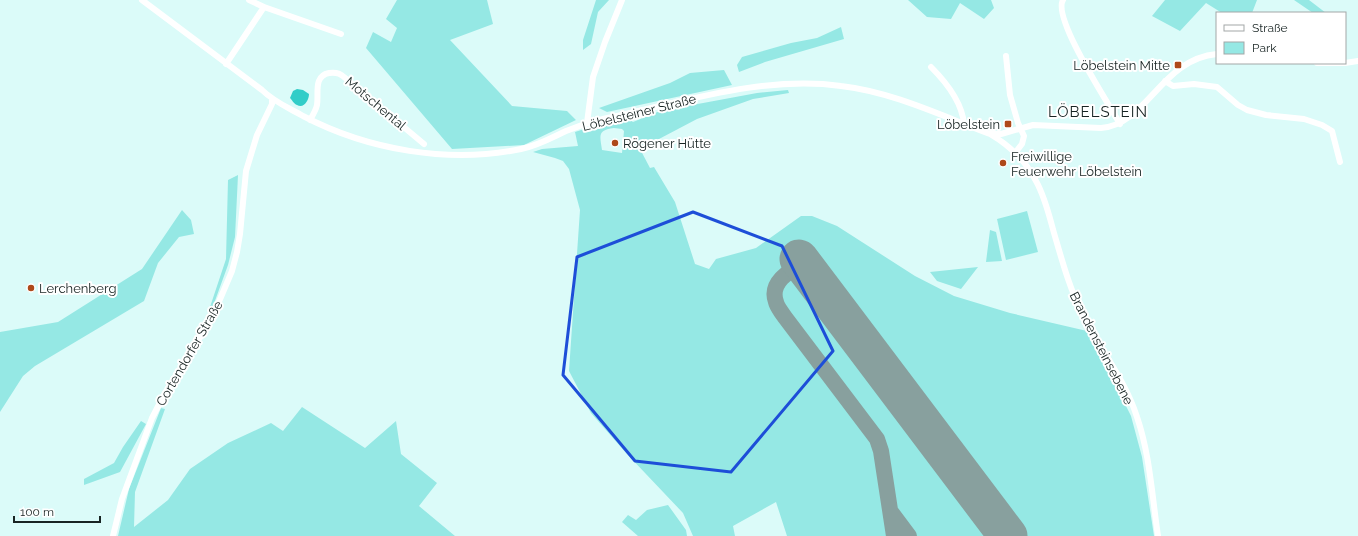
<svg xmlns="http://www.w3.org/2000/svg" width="1358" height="536" font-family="Raleway,sans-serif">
<rect width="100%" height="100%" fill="#dbfbf9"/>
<path fill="#95e8e4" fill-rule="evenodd" d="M397 0H487L493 24 450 40 512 106 567 111 576 120 524 145 452 149 366 48 373 32 391 42 397 28 386 19Z
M596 0H609L598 12 591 44 583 50V40Z
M908 0H991L994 8 984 19 960 3 951 19 927 17Z
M1165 0H1257L1252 13H1222L1206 3 1180 31 1152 16Z
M1294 0H1309L1326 13H1313Z
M841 27 844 39 765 62 739 72 737 65 742 57 791 43 817 38Z
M724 70 732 85 607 112 599 108 670 83 690 73Z
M788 90 789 93 753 99 697 119 640 149 650 168 654 167 675 202 695 264 709 269 716 259 756 248 801 216H812L837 226 915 276 954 296 1010 313 1087 331 1110 374 1131 416 1142 457 1154 536H787L776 502 733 526 735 536H693L683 513 627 454 591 413 569 371 580 210 569 169 563 161 555 158 533 152 542 149 578 146 575 132 606 122 627 118 633 122 660 111 757 93ZM614 128 622 129 624 131 622 153 602 150C600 136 597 130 614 128Z
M238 175 235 237 228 265 212 309 209 310 226 259 228 180Z
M182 210 191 220 194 234 179 237 158 263 144 301 35 366 23 376 0 412V332L58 322 142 269Z
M1027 211 1038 252 1006 260 997 219Z
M990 230 996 232 1002 261 986 262Z
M978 267 961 289 937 281 930 272Z
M302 407 365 448 396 421 401 454 437 483 419 506 455 536H118L129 489 161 408 165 409 135 492 134 527 168 500 190 469 228 443 271 423 283 431Z
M141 421 146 424 120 472 84 485V479L114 463 123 447Z
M668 505 686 530 687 536H638L622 522 628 515 636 520 647 510Z"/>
<path fill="#32cdc8" d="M297 89 303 90 309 94C309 100 304 109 297 105 294 104 292 100 290 98L293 91Z"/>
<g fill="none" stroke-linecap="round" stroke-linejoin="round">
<path stroke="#88a09e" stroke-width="16" d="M803 265C789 270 769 283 776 302 777 307 781 311 784 316L877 439 881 451 894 536
M891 512 909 536"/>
<path stroke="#88a09e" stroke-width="39" d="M799 259 1008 536"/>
<path stroke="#fff" stroke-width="6" d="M142 0 262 90C274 102 289 108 303 116 368 150 449 164 521 149 537 146 551 138 566 131 578 126 590 122 603 119 680 103 762 75 841 86 893 92 942 116 990 134H1001L1033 125 1101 128C1148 124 1161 59 1217 54
M1063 0C1052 18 1109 104 1120 124
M264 7 341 34
M1006 56 1010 95 1018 123 1024 136 1022 144 1015 153
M1317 63H1343
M1345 63 1358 61
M226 64 264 7 249 0
M931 67C946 82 962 102 964 124
M1165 81 1173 86 1194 84 1217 87 1238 105 1247 110 1266 115 1304 119 1322 125 1332 131 1340 162
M310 120C313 115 316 110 317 105 319 94 313 76 329 73 335 72 340 73 344 77L424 144
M587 123 593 77 605 42 622 0
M990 134C1009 145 1026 162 1036 181 1045 197 1049 215 1054 233 1062 260 1069 287 1082 313 1099 348 1125 379 1137 417 1150 455 1152 496 1158 536
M113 536 122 499 152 418 165 393 206 328 215 311 232 271 237 252 240 234 246 171 257 135 272 104V100"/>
</g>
<path fill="none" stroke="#1d4ed8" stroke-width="3" stroke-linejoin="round" d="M693 212 782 246 833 351 731 472 635 461 563 375 577 257Z"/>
<g fill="#ae491a" stroke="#fff" stroke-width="1.5">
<rect x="1174" y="61" width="8" height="8" rx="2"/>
<rect x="1004" y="120" width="8" height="8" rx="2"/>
<circle cx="615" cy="143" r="4"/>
<circle cx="1003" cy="163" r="4"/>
<circle cx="31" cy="288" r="4"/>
</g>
<g text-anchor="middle" stroke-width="4" stroke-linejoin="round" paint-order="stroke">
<g font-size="13" fill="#182423" stroke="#fff" text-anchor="start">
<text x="1170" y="70" text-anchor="end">Löbelstein Mitte</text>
<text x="1000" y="129" text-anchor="end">Löbelstein</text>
<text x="623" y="148">Rögener Hütte</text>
<text x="1011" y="161">Freiwillige<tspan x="1011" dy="15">Feuerwehr Löbelstein</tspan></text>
<text x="39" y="293">Lerchenberg</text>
</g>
<g font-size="13" fill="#182423" stroke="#fff">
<text transform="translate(376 103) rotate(40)" y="5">Motschental</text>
<text transform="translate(639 112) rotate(-14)" y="5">Löbelsteiner Straße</text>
<text transform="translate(1102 348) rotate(63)" y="5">Brandensteinsebene</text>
<text transform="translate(189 353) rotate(-60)" y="5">Cortendorfer Straße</text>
</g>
<g font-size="15" letter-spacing="1" fill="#182423" stroke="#fff">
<text x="1098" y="117">LÖBELSTEIN</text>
</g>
</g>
<rect x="1216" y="12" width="130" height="52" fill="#ffffff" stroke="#a3a7a7"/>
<rect x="1224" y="25" width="20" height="6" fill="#ffffff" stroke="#a3a7a7"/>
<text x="1252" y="32" font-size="12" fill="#182423">Straße</text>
<rect x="1224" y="42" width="20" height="12" fill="#95e8e4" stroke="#a3a7a7"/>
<text x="1252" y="52" font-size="12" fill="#182423">Park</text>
<path d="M14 516v6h86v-6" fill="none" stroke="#182423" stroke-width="2"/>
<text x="20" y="516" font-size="12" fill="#182423" stroke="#ffffff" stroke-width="3" paint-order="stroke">100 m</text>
</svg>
